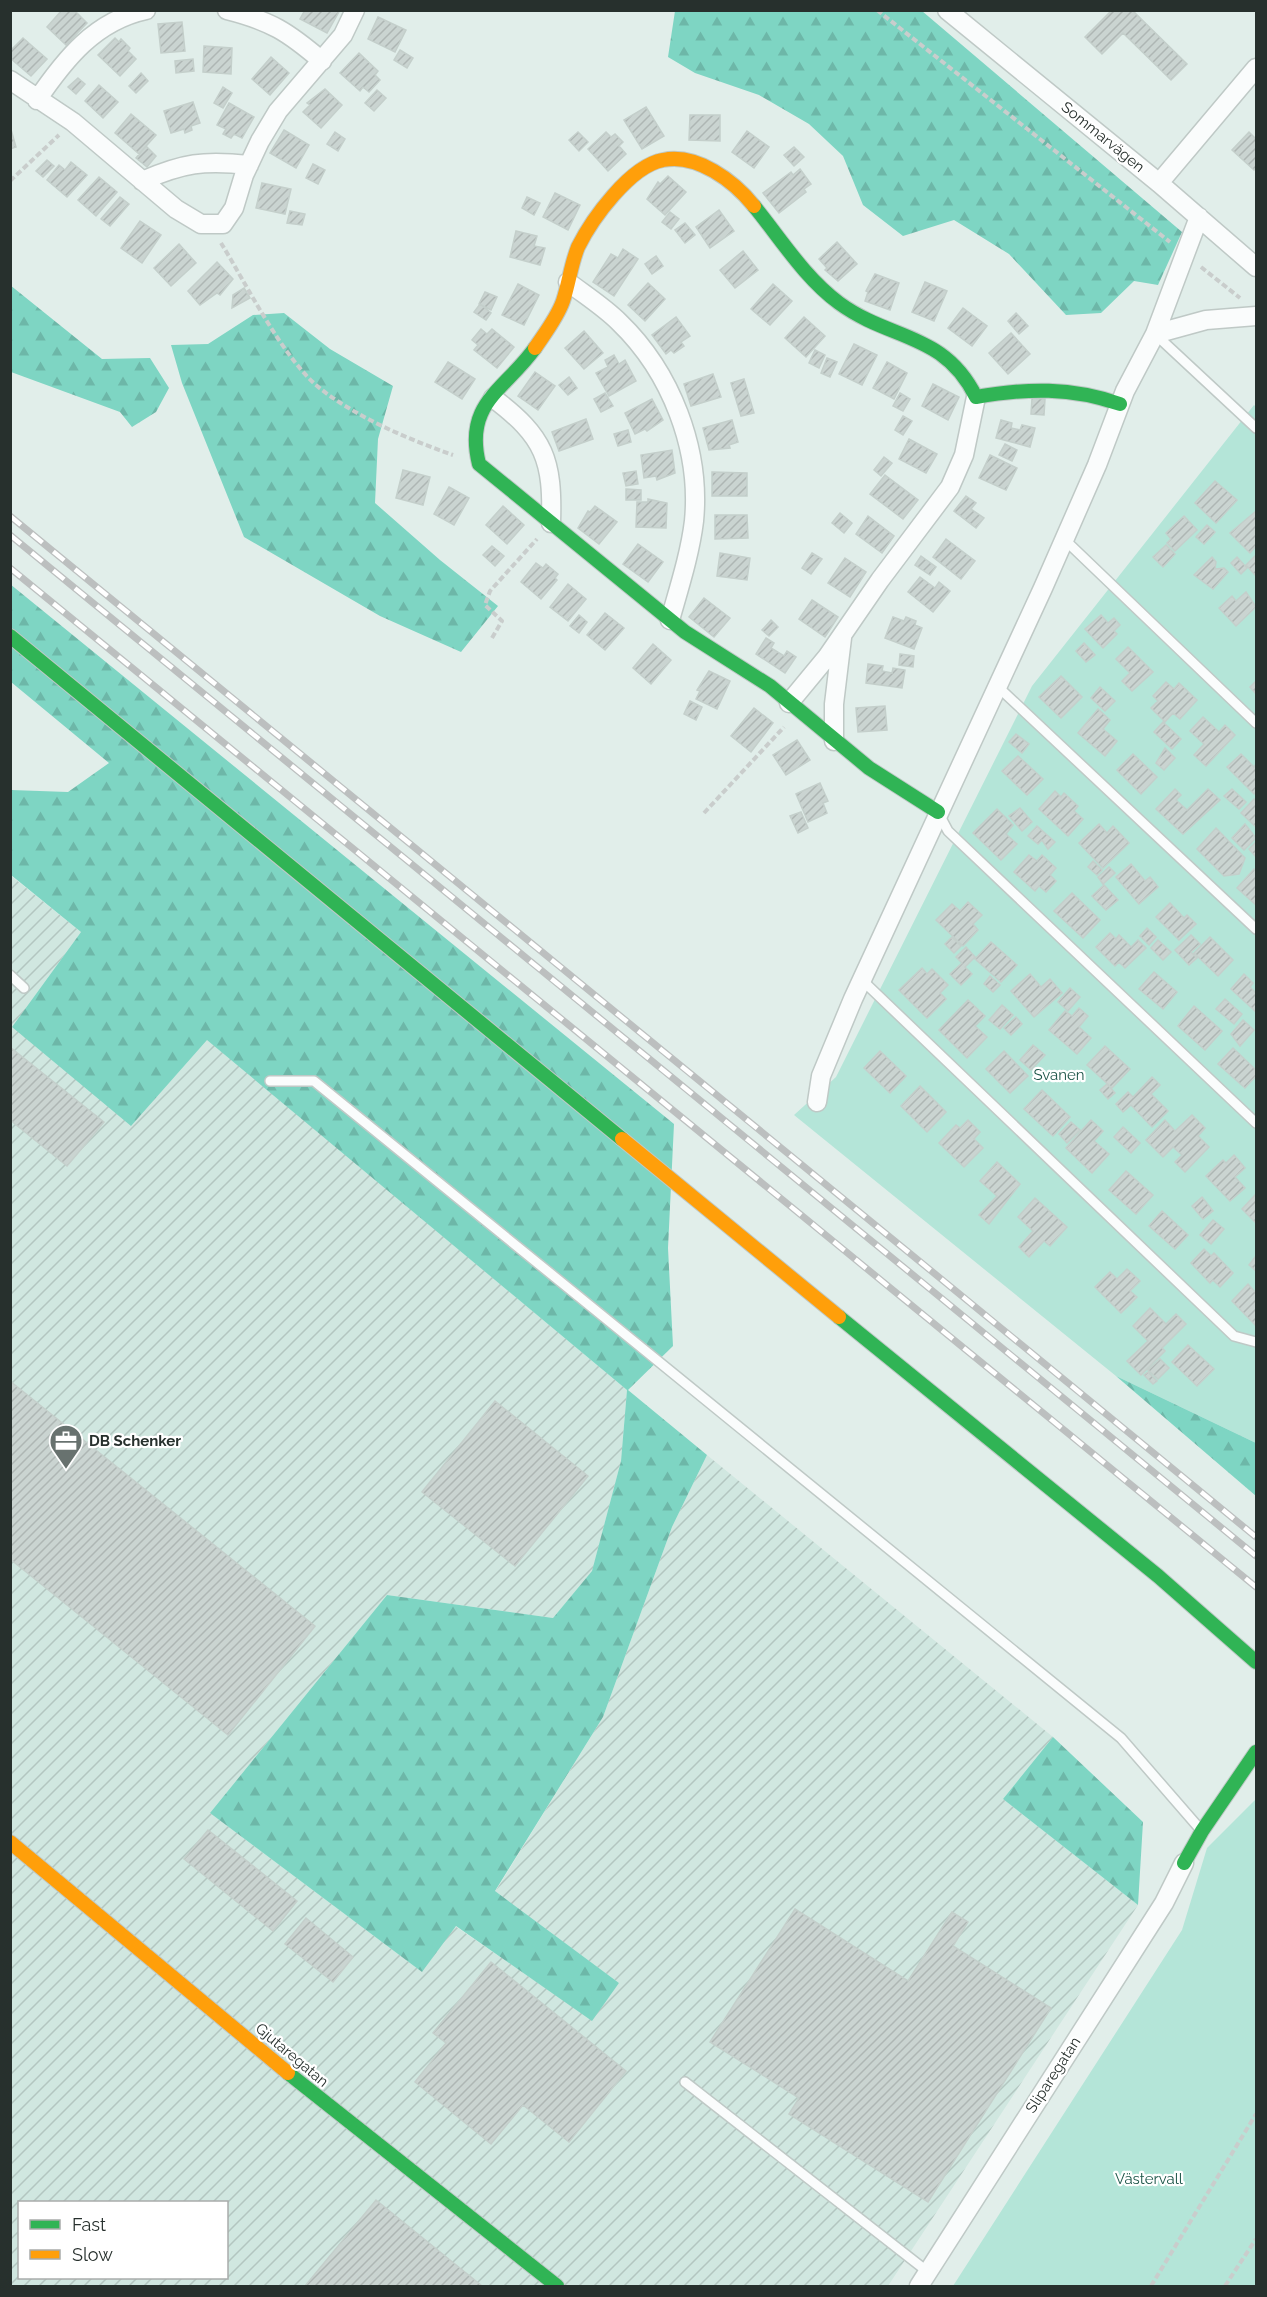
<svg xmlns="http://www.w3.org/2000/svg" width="1267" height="2297" font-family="Raleway,sans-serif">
<defs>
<pattern id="industrial-furrows" width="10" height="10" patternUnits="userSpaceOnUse" patternTransform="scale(1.5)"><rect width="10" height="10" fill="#d0e7e0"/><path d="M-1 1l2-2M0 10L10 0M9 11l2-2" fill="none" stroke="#b3c6c0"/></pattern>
<pattern id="forest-firs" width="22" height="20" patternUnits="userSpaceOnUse" patternTransform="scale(1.5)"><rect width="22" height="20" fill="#7ed5c3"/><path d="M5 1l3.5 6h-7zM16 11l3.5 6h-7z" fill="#6db7a8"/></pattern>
<pattern id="building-hatch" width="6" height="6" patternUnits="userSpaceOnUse" patternTransform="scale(1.5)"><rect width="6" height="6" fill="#cad4d1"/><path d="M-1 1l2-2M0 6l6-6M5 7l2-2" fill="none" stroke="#aeb6b4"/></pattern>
</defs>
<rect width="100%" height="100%" fill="#e1eeea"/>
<path fill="url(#industrial-furrows)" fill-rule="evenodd" d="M10 875 81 932 12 1027 207 1039 627 1390 621 1461 592 1572 553 1618 387 1595 210 1813 422 1972 455 1926 592 2020 619 1983 495 1892 603 1717 672 1527 707 1455 1053 1737 1003 1799 1138 1905 888 2286H11ZM20 2202H226V2278H20Z"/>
<path fill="#b4e5d8" d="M1254 405 1256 407V1443L1116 1376 794 1115 836 1077 1032 686Z
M1256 1799V2286H953L1182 1930 1207 1848Z"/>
<path fill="url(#forest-firs)" d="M675 11H922L1182 232 1158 285 1134 281 1101 313 1066 315 1009 254 954 220 903 236 863 205 843 156 809 124 759 95 695 73 668 57Z
M10 285 102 359 150 358 169 388 156 412 132 427 120 412 11 372Z
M284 313 330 349 393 386 378 439 375 503 440 560 498 606 461 652 380 616 244 537 182 383 171 345 208 344 253 315Z
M10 584 674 1124 668 1248 673 1346 628 1390 707 1455 672 1527 603 1717 495 1891 619 1983 592 2021 456 1926 422 1972 210 1813 387 1595 553 1618 592 1571 621 1461 627 1390 207 1040 131 1126 12 1027 81 932 11 875V790L68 792 109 763 11 682Z
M1116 1376 1256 1443V1496Z
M1053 1737 1143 1822 1138 1905 1003 1799Z"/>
<path fill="url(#building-hatch)" stroke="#c4cfcb" stroke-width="1.5" d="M62 10H74L87 23 66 45 47 27Z
M305 10H340L327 33 300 19Z
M1112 10H1132L1187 64 1171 80 1123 33 1102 54 1085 37Z
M378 17 406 30 395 52 368 39Z
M182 22 185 51 161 53 158 24Z
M23 38 47 59 31 76 10 58V51Z
M115 38 119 42 121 39 130 48 128 51 136 59 120 76 98 55Z
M204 46 232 48 231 74 203 72Z
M400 50 413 58 407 68 394 60Z
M359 53 378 71 375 75 380 80 369 92 363 87 360 91 340 73Z
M271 57 289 73 270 95 252 79Z
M193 59 194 71 176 73 175 61Z
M141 73 148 81 136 93 129 86Z
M78 78 85 84 76 94 68 87Z
M99 85 118 102 103 118 85 101Z
M223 87 232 93 223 108 214 103Z
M325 89 342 105 321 128 303 112 310 105 307 103Z
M377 90 386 98 374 111 365 103Z
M193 102 200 123 191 126 192 130 185 133 184 129 171 133 164 111Z
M229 103 254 117 242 138 234 134 231 138 223 134 226 129 217 125Z
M646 107 664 136 642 149 624 120Z
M131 114 156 135 139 154 115 133Z
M690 115H720V141L689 140Z
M10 126 16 147 10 149Z
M284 130 309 145 296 168 270 153Z
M747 131 769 147 754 168 732 152Z
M335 132 345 139 338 151 327 144Z
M578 132 588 142 579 151 569 140Z
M606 132 611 137 615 134 623 142 619 146 626 154 608 171 588 149Z
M1249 132 1256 139V168L1254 170 1232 150Z
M146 146 156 156 147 167 136 158Z
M794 147 804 157 794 166 784 155Z
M47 160 54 166 43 177 36 171Z
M71 162 87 175 67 197 47 180 59 165 65 170Z
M313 164 325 170 318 184 306 178Z
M800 169 811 184 804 189 806 192 779 213 763 193 791 172 793 175Z
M668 176 686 192 665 215 647 199 658 182 660 184Z
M99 177 117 192 96 216 78 200Z
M262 183 291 189 285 214 256 208Z
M555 193 580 205 568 230 543 217Z
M120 197 129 204 110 226 101 219Z
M527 197 540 203 534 215 522 208Z
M719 210 734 231 710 248 696 227Z
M290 211 305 214 302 225 287 223Z
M670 212 679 219 671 229 662 222Z
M140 221 161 235 142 263 121 248Z
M685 223 695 235 685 243 675 230Z
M516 231 537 236 534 246 545 248 540 265 510 257Z
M837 242 857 264 838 281 825 270 827 268 819 259Z
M179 244 196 263 171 286 154 268Z
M623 249 638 259 614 296 593 282 611 254 618 258Z
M743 251 758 270 735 288 720 270Z
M656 256 663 266 652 274 645 264Z
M217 262 233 279 220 295 217 293 200 305 188 291Z
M875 274 899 283 890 310 865 301 868 292 866 291Z
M925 282 947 291 934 321 912 312Z
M648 283 665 299 645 321 628 305Z
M518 284 539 295 524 325 502 315Z
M773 284 792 301 770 325 751 309Z
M244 288 250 298 232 308 233 295Z
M485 292 497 297 491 310 479 304Z
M480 304 491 313 486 320 474 312Z
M963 308 987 326 972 346 948 328Z
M1016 313 1028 326 1019 334 1008 321Z
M676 317 690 336 681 342 684 346 674 353 671 350 666 354 652 335Z
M804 317 825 336 806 357 785 338Z
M481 329 487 334 492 329 514 347 497 368 474 350 478 345 472 340Z
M584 331 603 353 584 369 565 348Z
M1011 333 1030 354 1008 374 989 353Z
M854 344 877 355 862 385 839 374Z
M815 350 825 355 819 368 809 363Z
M614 355 619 364 625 360 636 381 609 396 596 373 608 367 605 360Z
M827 358 837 362 830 377 821 373Z
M448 362 475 379 462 399 435 382Z
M887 362 907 373 894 399 873 388Z
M535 372 555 386 538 410 518 396Z
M713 374 721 397 691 406 684 384Z
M569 377 577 388 568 395 559 385Z
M744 379 754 413 741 416 731 383Z
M933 384 959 397 948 420 922 406Z
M605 393 613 406 601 412 594 399Z
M900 393 910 399 903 411 893 406Z
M1032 398 1045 399 1044 415 1031 414Z
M652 399 663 420 647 431 645 429 635 434 625 413Z
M903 416 912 421 903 435 895 430Z
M586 419 593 439 559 451 552 432Z
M732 420 738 442 729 445 730 448 709 450 703 428Z
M1001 420 1012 423 1011 428 1020 430 1022 425 1035 428 1030 447 996 438Z
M628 430 631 442 618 446 614 434Z
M909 439 937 454 926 473 899 459Z
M1005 444 1017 450 1012 461 999 455Z
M672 450 675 473 657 480 656 476 644 478 641 455Z
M990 455 1017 468 1006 490 979 478Z
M884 457 892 463 881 476 874 470Z
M403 470 430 477 423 505 396 498Z
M636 471 638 484 626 486 623 473Z
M712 472 747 473V496H712Z
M885 475 918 500 903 519 870 494Z
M1215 481 1237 500 1216 523 1195 503Z
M449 487 469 498 454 525 434 514Z
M626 489 641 490V500H626Z
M966 496 976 503 971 509 984 518 976 528 954 511Z
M648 499 667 503 666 528 636 527 637 502H648Z
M503 506 524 525 507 544 486 525Z
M595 506 617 522 599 544 578 528 588 511 590 512Z
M1256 511V546L1250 553 1230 533Z
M840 513 852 523 844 533 832 523Z
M715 515H747L748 538 715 539Z
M868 516 894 536 882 553 856 534Z
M1184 516 1197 530 1175 551 1167 543 1171 539 1166 533Z
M1207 525 1215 532 1204 544 1196 537Z
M946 539 975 561 961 579 933 557Z
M638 544 663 562 648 582 623 564Z
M1166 545 1175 554 1163 567 1153 557Z
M492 546 504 556 495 566 483 555Z
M720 553 750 558 747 580 717 576Z
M812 553 822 559 811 574 802 568Z
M1256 555V576L1246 565Z
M921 556 936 567 930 575 915 565Z
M1212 557 1216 562 1215 569 1224 568 1228 572 1213 589 1194 575Z
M1237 557 1247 568 1241 574 1231 563Z
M845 558 866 572 850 597 828 583Z
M536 563 543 568 546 564 558 574 555 578 557 580 541 599 521 582Z
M920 577 935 588 939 582 950 591 933 612 908 592Z
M568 584 586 599 568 621 550 607Z
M1246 592 1256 607 1236 626 1219 608 1232 596 1236 601Z
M704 598 730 618 714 637 689 617Z
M812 600 838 617 825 637 799 619Z
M605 613 624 628 605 650 587 635Z
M579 615 587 622 579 633 570 626Z
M1101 615 1108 623 1114 618 1120 625 1114 631 1117 634 1103 648 1085 629Z
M893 617 904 621 906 617 916 621 915 625 922 628 914 649 885 638Z
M771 620 778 627 769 636 762 630Z
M766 638 774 643 771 648 784 656 787 651 796 657 785 673 756 654Z
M1084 643 1095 655 1086 662 1076 651Z
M653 644 671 660 651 684 633 668Z
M1128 647 1153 672 1132 691 1122 681 1130 673 1116 659Z
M900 654 914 656 913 667 899 665Z
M868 664 883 666 882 671 892 673 893 668 905 670 902 688 866 683Z
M709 671 730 681 717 709 696 699 700 691 697 690Z
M1061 676 1082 697 1061 718 1039 697Z
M1256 681V694L1250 687Z
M1166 682 1174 689 1179 683 1197 700 1180 719 1173 713 1165 722 1151 708 1158 701 1153 696Z
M1100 687 1115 701 1105 711 1091 698Z
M690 701 702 707 696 720 684 714Z
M885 706 887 730 858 732 856 708Z
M754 708 773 723 751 752 731 736Z
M1098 709 1110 720 1103 729 1117 741 1105 756 1078 733Z
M1203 717 1219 732 1225 725 1235 735 1206 766 1194 755 1204 744 1190 731Z
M1163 722 1181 739 1172 749 1154 732Z
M1016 734 1029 744 1022 753 1009 742Z
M797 740 810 760 786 775 773 755Z
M1165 748 1175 758 1164 770 1156 763Z
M1133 754 1157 777 1141 794 1117 770Z
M1241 754 1254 767 1256 764V792L1254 794 1227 767Z
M1018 756 1043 779 1027 795 1002 771Z
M820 783 828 801 823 803 827 813 808 822 796 794Z
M1175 789 1181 795 1176 800 1187 810 1208 789 1220 800 1183 834 1156 809Z
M1232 789 1246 802 1239 809 1224 796Z
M1055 791 1061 797 1064 793 1078 806 1074 811 1083 819 1068 836 1039 809Z
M1254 799 1256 801V827L1241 813Z
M1020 808 1032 822 1022 831 1009 816Z
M997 809 1013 825 1006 834 1017 844 1001 860 973 833Z
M801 812 808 828 798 833 790 816Z
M1099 824 1107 833 1113 826 1129 843 1103 868 1079 843Z
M1245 824 1256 838 1244 850 1232 838Z
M1037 826 1055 842 1048 849 1042 840 1038 844 1028 836Z
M1216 828 1245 858 1239 874 1224 876 1197 849Z
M1256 842V857L1249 849Z
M1029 855 1037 861 1042 855 1056 868 1050 875 1056 881 1046 892 1039 886 1035 891 1014 872Z
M1093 861 1102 870 1097 875 1088 867Z
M1131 864 1145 881 1150 877 1158 887 1139 904 1116 877Z
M1109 867 1115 873 1103 884 1098 877Z
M1254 869 1256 871V905L1237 888Z
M1104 885 1118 900 1106 910 1092 896Z
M1072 893 1100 920 1083 938 1054 911Z
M968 902 982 915 973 924 978 930 963 946 936 920 952 904 960 911Z
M1170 903 1184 918 1187 915 1196 924 1179 940 1156 917Z
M1147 928 1156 937 1149 945 1140 936Z
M1110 933 1116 939 1119 935 1131 947 1138 940 1146 948 1125 968 1119 962 1115 966 1096 947Z
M1191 935 1200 944 1191 952 1197 958 1189 965 1175 950Z
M952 937 961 946 954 953 945 944Z
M1210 937 1233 960 1218 976 1194 953Z
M1158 940 1171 952 1163 960 1151 948Z
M991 942 1017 965 1001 982 975 959Z
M966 947 975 957 965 967 972 974 961 985 950 974 962 963 956 957Z
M922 968 927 974 932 969 948 985 940 993 946 999 927 1018 899 990Z
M1154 972 1177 992 1163 1009 1139 989Z
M1030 974 1041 987 1050 979 1062 993 1034 1017 1011 991Z
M1244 974 1253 983 1250 987 1256 993V1012L1231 989Z
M990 976 1000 985 993 992 984 984Z
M1070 988 1080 997 1068 1011 1058 1002Z
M1225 999 1242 1014 1234 1024 1216 1009Z
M968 1000 985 1016 975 1026 987 1037 967 1058 939 1030Z
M1002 1005 1013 1015 1000 1029 989 1020Z
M1194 1006 1222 1031 1205 1050 1178 1026Z
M1079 1008 1088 1016 1079 1027 1091 1038 1077 1054 1049 1030 1065 1011 1072 1016Z
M1016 1017 1022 1024 1011 1035 1004 1028Z
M1243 1020 1254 1030 1240 1046 1231 1034Z
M1033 1045 1045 1055 1031 1070 1020 1060Z
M1105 1046 1130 1069 1112 1088 1087 1065Z
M10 1047 104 1122 67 1166 10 1120Z
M1233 1048 1256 1070V1076L1245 1088 1218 1064Z
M880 1051 906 1076 890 1093 864 1068Z
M1004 1051 1028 1076 1010 1093 986 1069Z
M1152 1077 1160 1085 1151 1094 1168 1111 1152 1127 1131 1105 1123 1112 1116 1104 1128 1092 1133 1097Z
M1107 1084 1115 1093 1108 1099 1100 1090Z
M920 1086 946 1112 927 1132 901 1106Z
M1042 1090 1070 1117 1053 1136 1024 1109Z
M1192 1115 1205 1128 1198 1136 1209 1147 1185 1172 1175 1162 1182 1155 1173 1147 1163 1157 1146 1140 1165 1120 1175 1131Z
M968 1120 980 1132 974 1139 983 1148 964 1167 939 1143 956 1125 960 1128Z
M1091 1120 1103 1131 1094 1141 1109 1154 1092 1173 1066 1148Z
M1071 1122 1080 1130 1067 1143 1059 1134Z
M1123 1127 1140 1143 1131 1153 1114 1137Z
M1234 1155 1245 1168 1235 1177 1245 1188 1230 1201 1206 1176 1223 1160 1226 1163Z
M997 1162 1020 1184 989 1224 979 1215 997 1196 980 1181Z
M1126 1171 1153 1195 1136 1214 1109 1190Z
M1256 1194V1223L1242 1209Z
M1202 1197 1213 1211 1203 1219 1192 1206Z
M1035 1198 1067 1227 1050 1246 1044 1241 1029 1257 1019 1247 1033 1231 1018 1217Z
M1162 1211 1188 1235 1175 1249 1149 1226Z
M1213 1220 1224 1229 1211 1244 1200 1235Z
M1204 1249 1211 1256 1214 1253 1233 1273 1220 1287 1213 1280 1210 1283 1191 1263Z
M1256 1256V1271L1249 1265Z
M1127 1269 1140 1281 1130 1291 1137 1297 1121 1313 1095 1287 1110 1272 1117 1279Z
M1248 1284 1256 1293V1326L1232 1301Z
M1150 1308 1166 1324 1176 1314 1186 1324 1162 1348 1165 1351 1141 1375 1127 1361 1148 1341 1133 1326Z
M1188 1345 1214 1369 1197 1386 1172 1362Z
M1160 1359 1169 1368 1158 1379 1148 1370Z
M1148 1372 1157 1381 1153 1384 1144 1375Z
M10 1381 315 1626 228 1735 10 1559Z
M495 1401 588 1476 515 1566 422 1492Z
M208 1830 297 1901 273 1931 184 1859Z
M795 1909 908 1981 952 1912 968 1922 953 1946 1051 2008 928 2202 789 2114 799 2098 710 2042Z
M306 1918 353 1957 333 1982 285 1944Z
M491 1962 626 2071 569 2142 523 2105 491 2144 415 2082 446 2043 433 2033Z
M376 2200 482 2286H305Z"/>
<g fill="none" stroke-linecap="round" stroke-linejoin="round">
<g stroke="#bfc9c6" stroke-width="12">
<path id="lane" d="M1155 334 1256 428
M1064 539 1256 723
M996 685 1256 929
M939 814 948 831 1256 1123
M10 975 24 988
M862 980 1234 1336 1256 1342
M270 1081H314L1121 1738 1200 1829
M685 2082 928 2272"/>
</g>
<g stroke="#bfc9c6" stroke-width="21">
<path id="street" d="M227 10C271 21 288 32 322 61
M947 10 1159 183 1256 267
M10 80 73 122 176 209 201 224H223L234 208 244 175 260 141 278 111 343 35 355 10
M37 100C65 59 95 21 146 10
M142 181C183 163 204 160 249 165
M1159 183 1256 68
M568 282C585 295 604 307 619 322 671 372 701 449 694 521 690 554 679 588 670 620
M1155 334 1206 320 1256 316
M493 398C545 437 553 460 551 523
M789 703 827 657 880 580 950 487 964 455 976 397
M834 741V704L842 638
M817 1102 821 1076 853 999 1043 588 1097 465 1125 391 1155 334 1199 217
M919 2286 1164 1903 1184 1863"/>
</g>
<g stroke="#bfc9c6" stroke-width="16">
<path id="fast" d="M754 206C781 239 804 277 839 303 891 341 944 332 976 397 1027 388 1071 387 1120 404
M535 348C504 391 464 403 479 464L685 632 770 686 869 768 938 812
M10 636 622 1139
M839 1317 1158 1576 1256 1662
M1184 1863 1202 1831 1256 1752
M288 2073 557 2286"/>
</g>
<g stroke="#bfc9c6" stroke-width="16">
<path id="slow" d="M535 348C545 333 557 318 563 301 569 283 571 264 578 247 592 219 630 166 663 160 697 153 734 181 754 206
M622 1139 839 1317
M10 1842 288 2073"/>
</g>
<path stroke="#c9cdcc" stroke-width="4" stroke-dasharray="6 3" stroke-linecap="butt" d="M877 10 1170 242
M10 181 59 135
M221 243C247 285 284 361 322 390 360 419 408 439 453 455
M1201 267 1240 298
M492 638 502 621 485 605 490 591 537 539
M704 813 784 727
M1151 2286 1256 2114
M1225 2286 1256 2239"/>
<use href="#lane" stroke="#fafcfc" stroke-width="9"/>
<use href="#street" stroke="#fafcfc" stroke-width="18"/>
<use href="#fast" stroke="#30b455" stroke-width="14"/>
<use href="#slow" stroke="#ff9f0a" stroke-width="14"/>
<g stroke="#bcbfbf" stroke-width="7">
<path id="rail" d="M10 516 1256 1537
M10 535 1256 1556
M10 568 1256 1587"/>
</g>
<use href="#rail" stroke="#fff" stroke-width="4.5" stroke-dasharray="14" stroke-linecap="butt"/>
</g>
<defs>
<g id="office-pin" transform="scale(1.725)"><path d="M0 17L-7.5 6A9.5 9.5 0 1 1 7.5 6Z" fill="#68726f" stroke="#fff"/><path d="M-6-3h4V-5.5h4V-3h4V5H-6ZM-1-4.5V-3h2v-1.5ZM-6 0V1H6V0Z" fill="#fff"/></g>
</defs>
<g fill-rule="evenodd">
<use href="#office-pin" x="66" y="1441"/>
</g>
<g text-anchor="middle" stroke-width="4.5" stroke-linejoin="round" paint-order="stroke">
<g font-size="15" fill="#27302d" stroke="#fff">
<text transform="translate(1103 137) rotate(39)" y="5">Sommarvägen</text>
<text transform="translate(292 2055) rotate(40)" y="5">Gjutaregatan</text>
<text transform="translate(1053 2075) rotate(-57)" y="5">Sliparegatan</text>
</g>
<g font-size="15" fill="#1b5447" stroke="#fff">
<text x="1059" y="1080">Svanen</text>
<text x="1149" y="2184">Västervall</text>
</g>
<g font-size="15" font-weight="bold" fill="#27302d" stroke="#fff" text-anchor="start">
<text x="89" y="1446">DB Schenker</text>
</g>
</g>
<rect width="1267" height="2297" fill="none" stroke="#27302d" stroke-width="24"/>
<rect x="18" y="2201" width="210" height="78" fill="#ffffff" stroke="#a9acab" stroke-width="1.5"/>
<rect x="30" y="2220" width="30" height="9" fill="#30b455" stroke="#a9acab" stroke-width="1.5"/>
<text x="72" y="2231" font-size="18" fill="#27302d">Fast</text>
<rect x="30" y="2250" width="30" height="9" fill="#ff9f0a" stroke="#a9acab" stroke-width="1.5"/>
<text x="72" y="2261" font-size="18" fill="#27302d">Slow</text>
</svg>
